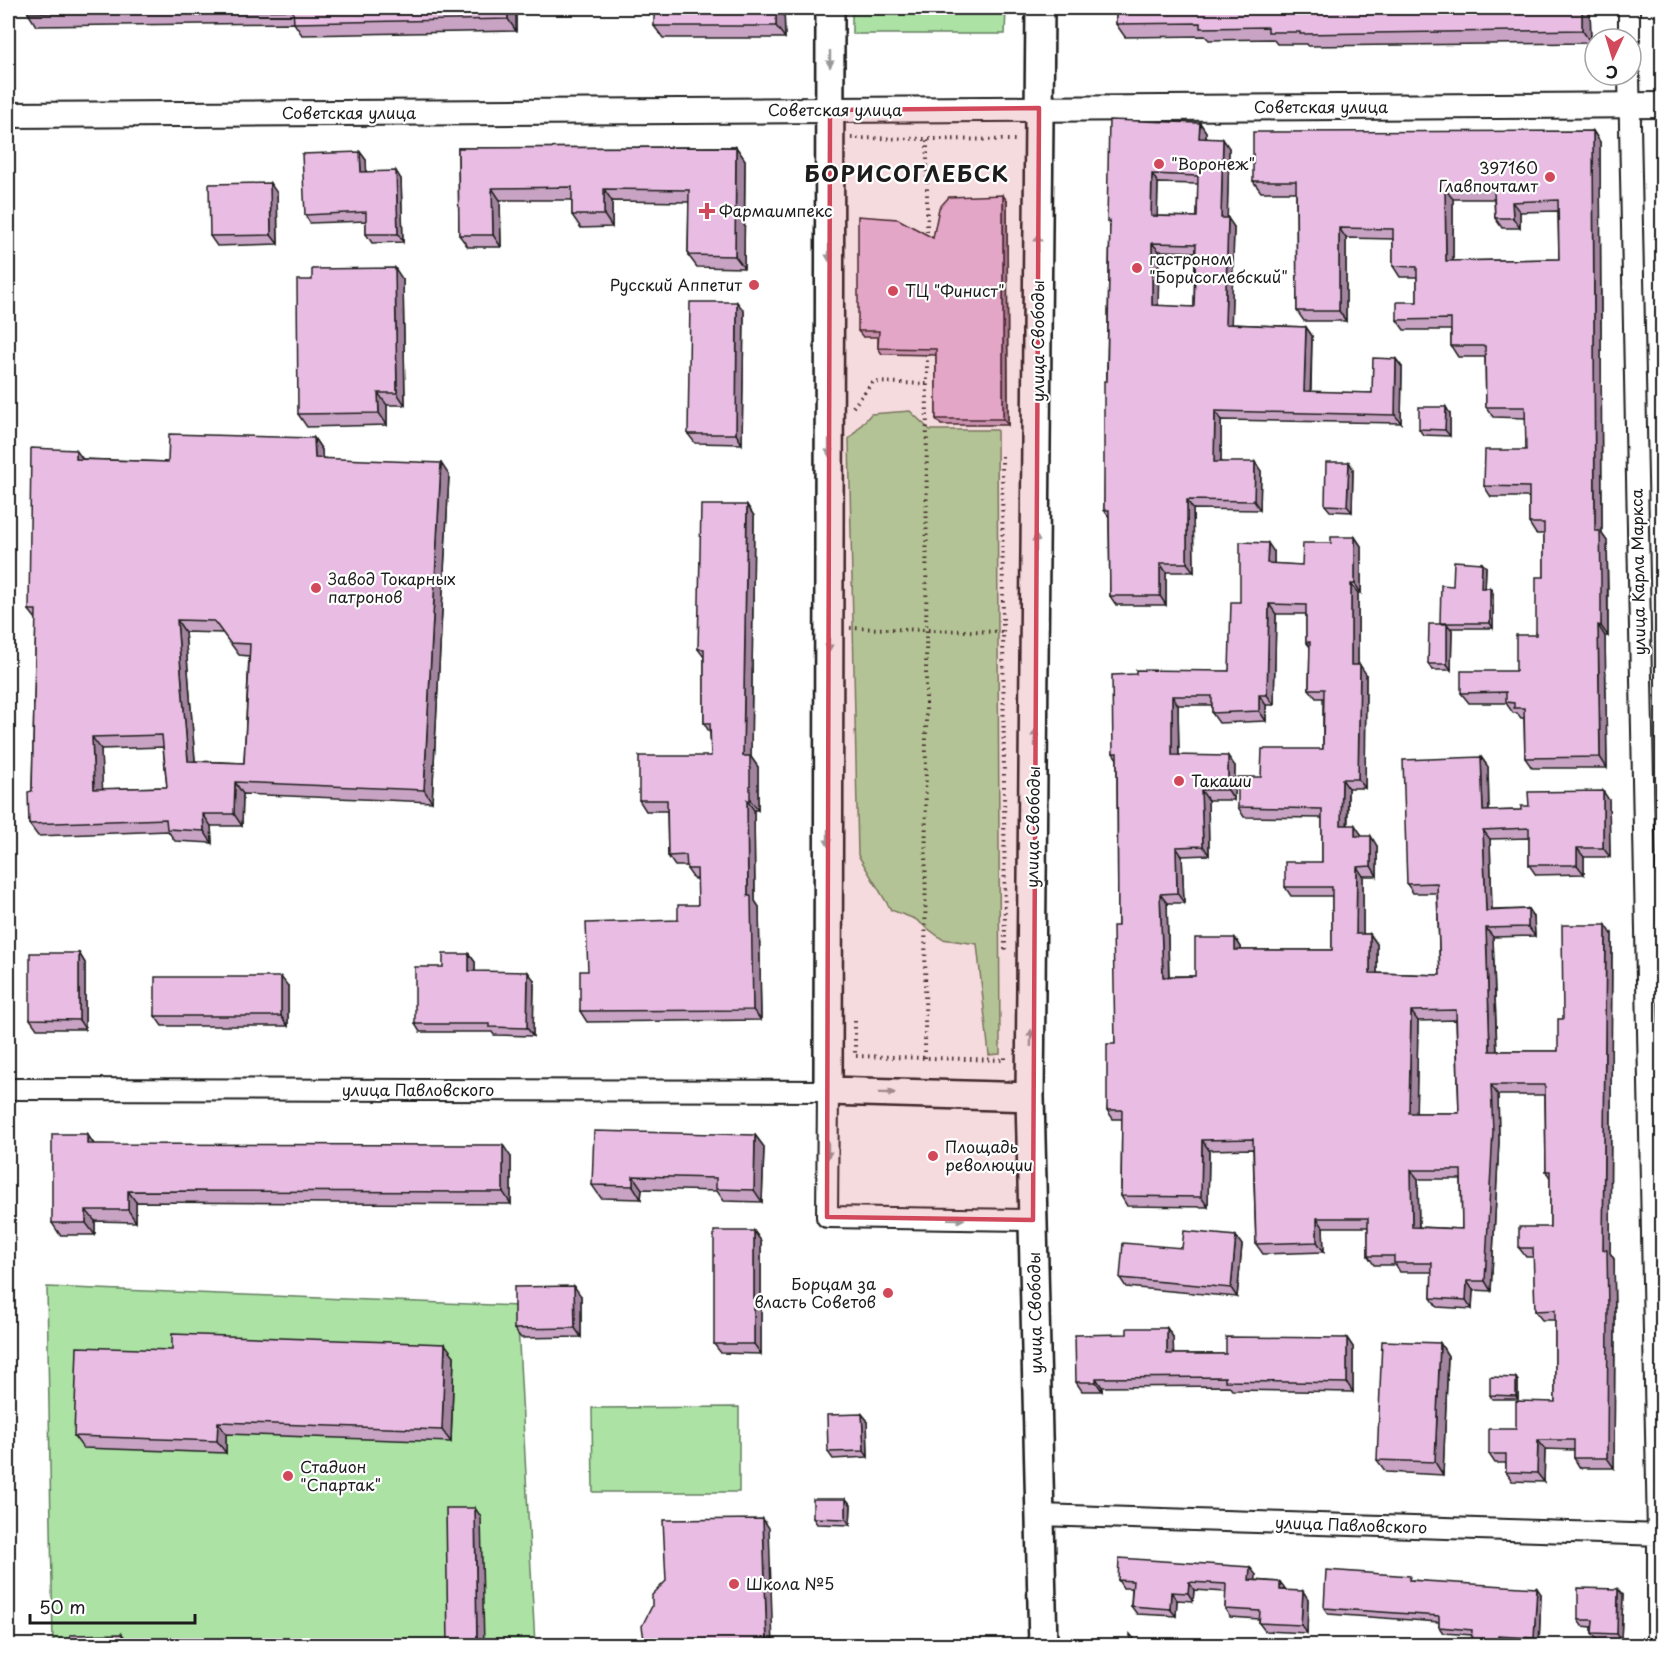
<svg xmlns="http://www.w3.org/2000/svg" width="1670" height="1653" font-family="'Playpen Sans',sans-serif">
<rect width="100%" height="100%" fill="#fff"/>
<filter id="ink" filterUnits="userSpaceOnUse"><feTurbulence type="fractalNoise" baseFrequency=".0167" numOctaves="2"/><feDisplacementMap in="SourceGraphic" scale="12" xChannelSelector="R" yChannelSelector="G"/><feConvolveMatrix kernelMatrix="1 2 1 2 8 2 1 2 1" color-interpolation-filters="sRGB"/></filter>
<g filter="url(#ink)">
<path fill="#ace2a4" stroke="#647f60" stroke-width="1.5" d="M852 8H1006L1005 34H852Z
M910 411 930 430H997L1000 1054 989 1055 977 944 942 939 915 919 891 910 858 855 849 439 871 414Z
M47 1287 517 1306 535 1645H53Z
M739 1407V1492H593L592 1408Z"/>
<g fill="none" stroke-linecap="round" stroke-linejoin="round">
<g stroke="#1c1c1c" stroke-width="24">
<path id="minor" d="M1629 39V8
M1629 75 1658 1534V1646
M8 1089 828 1091 827 1217 1033 1220
M1039 1515 1662 1535"/>
</g>
<g stroke="#1c1c1c" stroke-width="28">
<path id="tertiary" d="M8 115 1662 105"/>
</g>
<g stroke="#1c1c1c" stroke-width="32">
<path id="secondary" d="M830 8 828 1091 1030 1097
M1040 8 1030 1097 1043 1646"/>
</g>
<path stroke="#1c1c1c" stroke-width="4" stroke-dasharray="1.5 4.5" stroke-linecap="butt" d="M851 138 1015 140
M927 238V138
M853 407 873 382 927 384
M1002 456 1005 950
M850 628 1003 632
M855 1021V1056L1005 1060V1057
M925 1058 927 351"/>
<use href="#minor" stroke="#fff" stroke-width="20"/>
<use href="#tertiary" stroke="#fff" stroke-width="24"/>
<use href="#secondary" stroke="#fff" stroke-width="27"/>
</g>
<path fill="#c8a3c3" stroke="#1c1c1c" stroke-width="1.5" fill-rule="evenodd" d="M516 8V31L302 35 294 23 36 26 28 13Z
M784 8 785 38H663L654 26Z
M1116 8H1590L1591 43 1308 46 1307 44H1277L1273 39 1209 40 1205 36 1125 37 1116 24Z
M1200 123 1206 132V138L1229 148 1227 218 1234 227 1231 324 1306 327 1312 336 1311 392 1372 393 1396 359 1402 367 1401 423 1221 420V462L1261 471 1260 510 1193 509 1194 572H1166V605H1116L1110 596 1109 517 1104 510 1110 225 1107 221ZM1158 183 1198 184 1197 217 1157 216ZM1159 251 1195 252 1194 307 1158 306Z
M1593 131 1600 142 1602 534 1607 541 1608 588V636H1605L1607 768H1532L1525 758 1524 718H1521L1517 713H1513L1506 703H1469L1461 693 1516 671 1536 635 1544 577V534H1536L1529 523V497H1491L1484 486 1526 450V418L1493 417 1486 407 1485 357H1458L1451 346V330H1404L1397 320 1417 302V277H1400L1393 266V239L1346 238V321H1304L1297 311 1296 192H1261L1253 181ZM1453 199H1494L1495 218 1502 228H1520V212L1558 211 1559 259 1453 261Z
M736 147 745 160 744 268 697 267 688 255 689 202 612 201V227L581 228 572 215V200H500L501 247H468L459 235 458 148Z
M360 152 366 160V172L401 179 403 242 372 243 366 234V221L310 223 305 215Z
M277 193 278 244 217 246 210 236Z
M1007 201 1008 425H941L936 419V355L882 354 878 348V337H863L858 331 933 238Z
M403 280 405 405H387V425L307 427 298 414Z
M744 311 742 444 695 443 688 434Z
M1446 407 1450 414V436L1423 435 1419 429Z
M314 438 322 450V458L449 475 432 802 243 794 242 826H211L212 843 175 841 168 831 38 836 29 824 32 791 36 619 29 610 82 459 168 462ZM185 632 223 633 239 655 249 656 244 763 195 761ZM163 747 167 787 102 789 101 749Z
M1349 462 1353 469 1352 512 1330 511 1325 505Z
M747 505 754 516 751 757 758 767V810H754L755 901 759 907 761 1020 587 1022 580 1011 588 971 678 920 698 905V879H694L687 869V866H675L668 856 667 811H646L639 800 711 756 710 733 704 723V657L698 649Z
M1355 537 1361 546V593H1358V665L1366 674 1365 788H1348V825L1361 834V836L1377 846V876H1363V934H1370L1377 944V973L1440 975 1437 893H1413L1407 884 1481 757 1488 767 1489 811 1521 810 1609 800 1610 857H1584V874L1536 875 1529 865V838L1490 839 1492 910 1528 909 1534 918 1535 936 1493 937 1497 1051H1558L1563 1019 1612 934 1610 1253 1614 1259 1615 1318 1614 1468H1580L1574 1458V1450L1545 1449 1544 1482 1512 1481 1506 1472V1463H1495L1489 1454 1516 1429 1555 1402V1320H1542L1535 1311 1534 1257H1526L1519 1248 1550 1227V1178L1546 1171 1545 1095H1498L1499 1141 1491 1291 1473 1290 1472 1309 1437 1307 1431 1298 1432 1272H1400L1396 1265H1374L1368 1256V1227H1323L1324 1252 1263 1254 1256 1244 1253 1149 1209 1150 1208 1207 1127 1206 1121 1196 1122 1119H1113L1107 1110 1115 1044 1118 926 1117 759 1113 753 1136 674 1229 671 1240 602 1274 552V564L1302 565 1331 543ZM1276 614H1306V642L1310 647 1309 689 1316 698H1323V749L1261 777 1238 807 1244 817 1322 818V862L1285 887 1291 896H1332V950H1241V947L1235 938 1195 976H1169L1167 903H1184L1182 856 1209 855 1208 800H1234L1235 766 1179 755 1178 705H1212V713L1219 723 1266 721V705H1274ZM1456 1020 1459 1113H1416L1418 1021ZM1418 1179H1461L1462 1229 1419 1227Z
M1486 567 1485 588H1490L1493 593V628H1450L1452 630 1451 670H1432L1428 664 1453 586Z
M79 953 85 963V1029H37L30 1019Z
M469 954 475 962V972L534 980 533 1036 494 1035 492 1032H420L415 1024 443 967Z
M288 986V1026H162L155 1016Z
M87 1134 94 1144 511 1157V1204L136 1202V1222L95 1221V1235H60L52 1223Z
M755 1135 764 1147 762 1202 724 1201 717 1191 642 1189 641 1199 601 1198 592 1185Z
M754 1231 761 1241V1354L721 1353 714 1344Z
M1242 1245 1237 1297 1126 1287 1120 1278 1182 1248Z
M581 1296V1337L521 1338 514 1329Z
M1167 1328 1173 1337V1354H1226L1347 1338 1353 1347V1392L1232 1390 1229 1386 1102 1387V1391H1082L1076 1382 1127 1334Z
M1440 1343 1448 1356 1443 1475 1386 1472 1377 1460Z
M172 1350 454 1356 451 1442 226 1434V1453L83 1448 74 1436Z
M1516 1378 1518 1381V1399H1492L1490 1395Z
M862 1414 867 1420 868 1457 833 1459 828 1452Z
M846 1499 851 1505 850 1525 817 1524 813 1518Z
M1256 1575 1255 1580 1280 1582 1286 1590 1308 1599 1307 1633 1265 1631 1259 1623V1619L1230 1617 1225 1609 1226 1592 1194 1590 1193 1601 1177 1600 1176 1616 1137 1614 1131 1606 1132 1588H1123L1118 1580Z
M1412 1580 1541 1594 1539 1644 1502 1642V1646H1472L1471 1644 1472 1635 1443 1633 1439 1627V1622L1328 1614 1324 1608Z
M1623 1595 1621 1640H1597L1592 1633V1627L1582 1626 1578 1620Z"/>
<path fill="#a3849f" stroke="#1c1c1c" stroke-width="1.5" d="M507 8H516V31L508 19Z
M776 8H784L785 38 776 26Z
M1582 8H1590L1591 43 1582 30Z
M1200 123 1206 132V147L1199 138Z
M1593 131 1600 142 1602 534 1607 541 1608 636 1601 626 1595 531Z
M1223 139 1229 148 1227 227 1221 218Z
M736 147 745 160 744 268 735 256Z
M360 152 366 160 367 180 361 172Z
M396 171 401 179 403 242 398 234Z
M1152 174 1158 183 1157 225 1151 216Z
M270 183 277 193 278 244 271 235Z
M492 188 500 200 501 247 493 235Z
M604 189 612 201V227L604 215Z
M1445 189 1453 199V271L1446 261Z
M1003 195 1007 201 1008 425 1003 419Z
M1512 202 1520 212V228L1513 218Z
M1228 218 1234 227 1231 333 1225 324Z
M1339 228 1346 238V321L1339 311Z
M1152 243 1159 251 1158 314 1152 305Z
M395 268 403 280 405 405 397 393Z
M737 302 744 311 742 444 736 434Z
M1306 327 1312 336 1310 400 1304 391Z
M1396 359 1402 367 1401 423 1395 415Z
M378 393 387 405V425L379 413Z
M1446 407 1450 414V436L1445 430Z
M1215 411 1221 420V471L1214 462Z
M314 438 322 450 323 470 315 458Z
M76 450 85 462 76 459Z
M1255 462 1261 471 1260 510 1254 501Z
M1349 462 1353 469 1352 512 1347 506Z
M441 463 449 475 432 802 424 790Z
M1187 500 1193 509 1194 572 1187 563Z
M747 505 754 516 751 757 758 767V810L750 800 743 756Z
M1355 537 1361 546V593L1355 584Z
M1268 543 1274 552V573L1267 563Z
M1160 563 1166 572V605L1160 596Z
M1482 563 1486 567 1485 593 1481 588Z
M1351 584 1358 593V674L1351 665Z
M1490 588 1493 593V628L1490 623Z
M1269 604 1276 614 1274 705 1267 695Z
M177 620 185 632 196 773 188 761Z
M1447 624 1452 630 1451 670 1447 664Z
M1598 625 1605 636 1607 768 1600 757Z
M1360 665 1366 674 1365 788 1358 779Z
M1259 695 1266 705V721L1259 711Z
M1172 696 1178 705 1179 765 1172 755Z
M92 737 101 749 103 801 94 789Z
M1228 756 1235 766 1234 800 1228 790Z
M1481 757 1488 767 1489 821 1483 811Z
M1342 779 1348 788 1347 835 1341 825Z
M235 782 243 794 242 826 234 814Z
M1201 790 1208 800 1209 855 1203 846Z
M1603 791 1609 800 1610 857 1603 848Z
M747 800 754 810 755 901 759 907 761 1020 753 1010 748 896Z
M203 814 211 826 212 843 204 831Z
M1355 825 1361 834V846L1355 836Z
M1483 830 1490 839 1492 920 1486 911Z
M1371 836 1377 846V876L1371 866Z
M1176 847 1182 856 1184 903 1177 893Z
M1577 848 1584 857V874L1577 865Z
M1357 867 1363 876V943L1356 934Z
M1160 894 1167 903 1169 986 1163 977Z
M1528 909 1534 918 1535 936 1528 927Z
M1606 925 1612 934 1610 1253 1614 1259 1615 1318 1614 1468 1607 1458 1603 1250Z
M1486 928 1493 937 1497 1061 1490 1051Z
M1370 934 1377 944V982L1370 973Z
M1235 938 1241 947V959L1235 950Z
M79 953 85 963V1029L79 1020Z
M469 954 475 962V980L469 971Z
M528 972 534 980 533 1036 527 1028Z
M281 977 288 986V1026L281 1016Z
M1411 1011 1418 1021 1416 1122 1409 1113Z
M1491 1085 1498 1095 1499 1141 1491 1291 1485 1281Z
M87 1134 95 1146 87 1144Z
M755 1135 764 1147 762 1202 754 1190Z
M1202 1140 1209 1150 1208 1207 1201 1197Z
M503 1145 511 1157V1204L503 1192Z
M1411 1170 1418 1179 1419 1236 1412 1227Z
M633 1176 642 1189 641 1199 633 1186Z
M128 1191 136 1202V1222L128 1210Z
M86 1210 95 1221V1235L86 1223Z
M1317 1218 1323 1227 1324 1252 1317 1242Z
M754 1231 761 1241V1354L754 1344Z
M1236 1236 1242 1245 1237 1297 1231 1288Z
M1467 1281 1473 1290 1472 1309 1466 1300Z
M574 1286 581 1296V1337L575 1328Z
M1167 1328 1173 1337 1174 1363 1167 1354Z
M1347 1338 1353 1347V1392L1347 1383Z
M1440 1343 1448 1356 1443 1475 1435 1462Z
M445 1344 454 1356 451 1442 442 1430Z
M1096 1378 1102 1387V1391L1096 1382Z
M1516 1378 1518 1381V1399L1516 1396Z
M862 1414 867 1420 868 1457 864 1451Z
M218 1422 226 1434V1453L217 1441Z
M1538 1440 1545 1449 1544 1482 1537 1473Z
M846 1499 851 1505 850 1525 846 1519Z
M475 1508 481 1517 484 1646H477Z
M763 1519 769 1528 773 1646H767Z
M1250 1567 1256 1575 1255 1588 1249 1580Z
M1189 1582 1194 1590 1193 1601 1188 1593Z
M1280 1582 1286 1590H1280Z
M1537 1588 1541 1594 1539 1644 1534 1638Z
M1618 1589 1623 1595 1621 1640 1617 1634Z
M1303 1591 1308 1599 1307 1633 1301 1625Z
M1171 1592 1177 1600 1176 1616 1170 1609Z
M122 1634 129 1643V1646H123Z
M1498 1636 1502 1642V1646L1497 1645Z"/>
<path fill="#e9bde3" stroke="#1c1c1c" stroke-width="1.5" fill-rule="evenodd" d="M28 8H507L508 19 294 23 293 10 28 13Z
M654 8H776V26H654Z
M1116 8H1582V30L1300 34V32H1268V27L1200 28V23L1116 24Z
M1109 120 1200 123 1199 138 1223 139 1221 218H1228L1225 324 1306 327 1304 391 1372 393 1373 358 1396 359 1395 415 1215 411 1214 462H1255L1254 501 1187 500V563H1160V596H1110L1109 510H1104V381H1107L1110 221H1107ZM1152 174 1198 176 1197 217 1151 216ZM1152 243 1196 244 1194 307 1152 305Z
M1593 131 1595 531H1600L1601 578V626L1598 625 1600 757 1525 758 1524 708H1514V703L1506 702V692L1461 693V671H1516V635H1536V577H1544V523H1529V487L1484 486 1485 450H1526L1525 407H1486L1485 346H1451V319L1397 320V302H1417V267L1393 266V229L1339 228V311H1297L1296 181H1253V132ZM1445 189H1494L1495 218H1513L1512 202 1558 200 1559 259 1446 261Z
M736 147 735 256 688 255 689 190 604 189V215H572V187L492 188 493 235H459L458 148Z
M360 152 361 172 396 171 398 234H366V212L305 215 302 154Z
M270 183 271 235 210 236 209 184Z
M1003 195V419H936V349L878 348 879 331H858V216L898 219 933 238 939 208 949 197Z
M395 268 397 393H378L379 413 298 414 297 280H312V269Z
M690 302H737L736 434H688Z
M1419 407H1446L1445 430 1419 429Z
M169 434 314 438 315 458 441 463 424 790 235 782 234 814H203L204 831 167 829 166 819 29 824 28 792 32 791 36 610H29L31 448 76 450V459L168 462ZM177 620 214 621 230 643 250 644 244 763 188 761ZM162 735 167 787 94 789 92 737Z
M1326 462H1349L1347 506 1325 505Z
M701 505H747L743 756H750V800H747L748 896H751L753 1010 580 1011V971H588L586 923 678 920V905H698L697 869H687L686 855 668 856 667 800H639V756H711L710 723H704V649H698Z
M1331 537H1355V584H1351V665H1360L1358 779H1342L1341 825H1355V836H1371V866L1357 867 1356 934H1370V973L1440 975 1437 883 1407 884 1403 760 1481 757 1483 811 1521 810V806H1529L1528 792 1603 791V848H1577V865H1529V828L1483 830 1486 911 1528 909V927L1486 928 1490 1051H1558V1019H1563L1562 925H1606L1603 1250H1607L1608 1309 1607 1458H1574V1440H1538L1537 1473 1506 1472V1454H1489V1429H1516V1401L1555 1402V1310L1535 1311 1533 1248H1519V1227H1550V1171H1546L1545 1085H1491L1493 1131 1485 1281H1467L1466 1300 1431 1298 1432 1263H1394V1256H1368V1218H1317V1242L1256 1244 1253 1139 1202 1140 1201 1197 1121 1196 1122 1110H1107V1044H1115L1113 926H1118L1117 753H1113L1112 675 1136 674V670L1229 671 1231 602H1240V542L1268 543 1267 563 1302 565 1303 543H1331ZM1269 604 1306 605V642H1310L1309 689H1324L1323 749H1262L1261 777H1238V807L1322 809V862H1285V887H1332V950H1235V938H1195V976L1163 977 1160 894 1177 893 1176 847 1203 846 1201 790H1228V756L1172 755V696H1212V713L1259 711V695H1267ZM1456 1010 1459 1113H1409L1411 1011ZM1411 1170H1461L1462 1229 1412 1227Z
M1454 561 1482 563 1481 588H1490V623H1440L1441 585 1453 586Z
M1429 624H1447V664H1428Z
M30 953H79V1020L30 1019Z
M443 954H469V971L528 972 527 1028 489 1027V1024H415V967H443Z
M155 977H281V1016H155Z
M594 1131 755 1135 754 1190 716 1189V1178L633 1176V1186L592 1185Z
M52 1134H87V1144L503 1145V1192L128 1191V1210H86V1223H52Z
M714 1231H754V1344H714Z
M1184 1231 1236 1236 1231 1288 1120 1278 1123 1243 1182 1248Z
M574 1286 575 1328 514 1329V1287Z
M1127 1328H1167V1354H1226V1337L1347 1338V1383L1225 1381V1377L1096 1378V1382H1076L1075 1335 1127 1334Z
M172 1334 445 1344 442 1430 218 1422 217 1441 74 1436 77 1347 172 1350Z
M1382 1341 1440 1343 1435 1462 1377 1460Z
M1490 1377 1516 1378V1396L1490 1395Z
M862 1414 864 1451 828 1452 827 1415Z
M813 1499H846V1519L813 1518Z
M446 1508H475L477 1646H448Z
M763 1519 767 1646H645L642 1626 652 1606V1595L666 1581 663 1520Z
M1119 1558 1250 1567 1249 1580 1280 1582V1590L1303 1591 1301 1625 1259 1623 1260 1611 1225 1609 1226 1584 1189 1582 1188 1593 1171 1592 1170 1609 1131 1606 1133 1581 1118 1580Z
M1326 1570 1410 1576 1409 1580 1537 1588 1534 1638 1498 1636 1497 1645 1471 1644 1472 1630 1439 1627V1616L1324 1608Z
M1578 1588 1618 1589 1617 1634 1592 1633 1593 1620H1578Z
M122 1634 123 1646H70V1635Z
M1130 1634 1140 1646H1130Z"/>
<defs><path id="oneway-solid" d="M-6-.8H1V-3.2L6.5 0L1 3.2V.8H-6Z" transform="scale(1.5)"/></defs>
<g fill="#999">
<use href="#oneway-solid" transform="translate(830 59) rotate(90)"/>
<use href="#oneway-solid" transform="translate(1038 243) rotate(-90)"/>
<use href="#oneway-solid" transform="translate(829 253) rotate(90)"/>
<use href="#oneway-solid" transform="translate(829 448) rotate(90)"/>
<use href="#oneway-solid" transform="translate(1036 543) rotate(-90)"/>
<use href="#oneway-solid" transform="translate(829 643) rotate(90)"/>
<use href="#oneway-solid" transform="translate(1035 738) rotate(-89)"/>
<use href="#oneway-solid" transform="translate(828 838) rotate(90)"/>
<use href="#oneway-solid" transform="translate(1031 1038) rotate(-89)"/>
<use href="#oneway-solid" transform="translate(887 1093) rotate(1)"/>
<use href="#oneway-solid" transform="translate(828 1150) rotate(90)"/>
<use href="#oneway-solid" transform="translate(956 1219) rotate(1)"/>
</g>
</g>
<path fill="#d1495b" fill-opacity="0.2" stroke="#d1495b" stroke-width="4.5" stroke-linejoin="round" d="M1039 108 1033 1220 827 1217 830 110Z"/>
<g fill="#d1495b" stroke="#fff" stroke-width="2">
<circle cx="1159" cy="164" r="6"/>
<circle cx="1550" cy="177" r="6"/>
<path d="M704 202h6v6h6v6h-6v6h-6v-6h-6v-6h6z"/>
<circle cx="1137" cy="268" r="6"/>
<circle cx="754" cy="285" r="6"/>
<circle cx="893" cy="291" r="6"/>
<circle cx="316" cy="588" r="6"/>
<circle cx="1179" cy="781" r="6"/>
<circle cx="933" cy="1156" r="6"/>
<circle cx="888" cy="1293" r="6"/>
<circle cx="288" cy="1476" r="6"/>
<circle cx="734" cy="1584" r="6"/>
</g>
<g text-anchor="middle" stroke-width="4.5" stroke-linejoin="round" paint-order="stroke">
<g font-size="16" fill="#1c1c1c" stroke="#fff">
<text x="1321" y="113">Советская улица</text>
<text x="835" y="116">Советская улица</text>
<text x="349" y="119">Советская улица</text>
<text transform="translate(1038 341) rotate(-90)" y="6">улица Свободы</text>
<text transform="translate(1638 572) rotate(-91)" y="6">улица Карла Маркса</text>
<text transform="translate(1033 827) rotate(-89)" y="6">улица Свободы</text>
<text x="418" y="1096">улица Павловского</text>
<text transform="translate(1035 1313) rotate(-91)" y="6">улица Свободы</text>
<text transform="translate(1351 1525) rotate(2)" y="6">улица Павловского</text>
</g>
<g font-size="16" fill="#1c1c1c" stroke="#fff" text-anchor="start">
<text x="1171" y="170">"Воронеж"</text>
<text x="1538" y="174" text-anchor="end">397160<tspan x="1538" dy="18">Главпочтамт</tspan></text>
<text x="719" y="217">Фармаимпекс</text>
<text x="1149" y="265">гастроном<tspan x="1149" dy="18">"Борисоглебский"</tspan></text>
<text x="742" y="291" text-anchor="end">Русский Аппетит</text>
<text x="905" y="297">ТЦ "Финист"</text>
<text x="328" y="585">Завод Токарных<tspan x="328" dy="18">патронов</tspan></text>
<text x="1191" y="787">Такаши</text>
<text x="945" y="1153">Площадь<tspan x="945" dy="18">революции</tspan></text>
<text x="876" y="1290" text-anchor="end">Борцам за<tspan x="876" dy="18">власть Советов</tspan></text>
<text x="300" y="1473">Стадион<tspan x="300" dy="18">"Спартак"</tspan></text>
<text x="746" y="1590">Школа №5</text>
</g>
<g font-size="22" font-weight="bold" letter-spacing="1.5" fill="#1c1c1c" stroke="#fff">
<text x="907" y="182">БОРИСОГЛЕБСК</text>
</g>
</g>
<rect width="1670" height="1653" fill="none" stroke="#fff" stroke-width="30"/>
<rect x="15" y="15" width="1640" height="1623" fill="none" stroke="#1c1c1c" stroke-width="2" filter="url(#ink)"/>
<g transform="translate(1613 57) rotate(184)"><circle r="28" fill="#ffffff" stroke="#a4a4a4" stroke-width="1.5"/>
<path d="M0-4.5L10 22L0 15L-10 22Z" fill="#d1495b"/>
<text y="-9" font-size="16" font-weight="bold" text-anchor="middle" fill="#1c1c1c">С</text>
</g>
<path d="M30 1614v9h165v-9" fill="none" stroke="#1c1c1c" stroke-width="3"/>
<text x="39" y="1614" font-size="18" fill="#1c1c1c" stroke="#ffffff" stroke-width="4.5" paint-order="stroke">50 m</text>
</svg>
